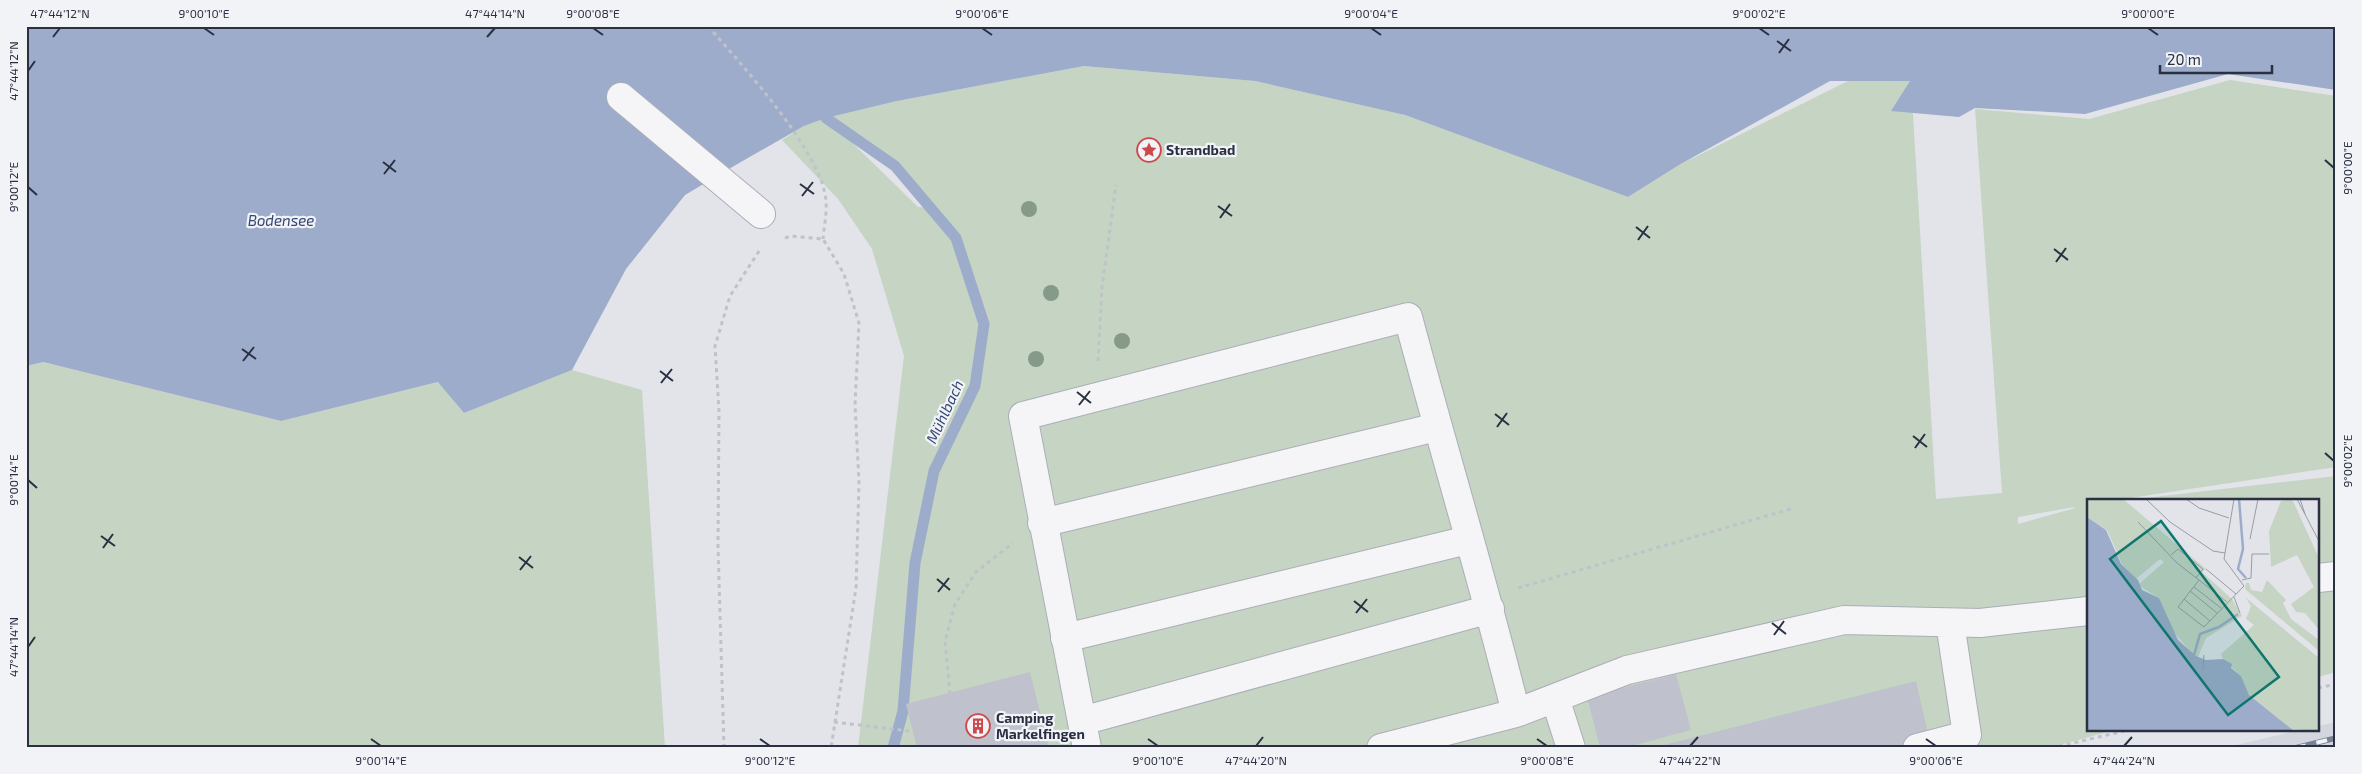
<svg xmlns="http://www.w3.org/2000/svg" width="2362" height="774" font-family="'Exo 2',sans-serif">
<rect width="100%" height="100%" fill="#e2e4ea"/>
<path fill="#d4d6df" d="M2336 722V748H2224L2299 730H2318V726Z"/>
<path fill="#c5d4c3" fill-rule="evenodd" d="M1084 66 1255 81 1405 115 1628 197 1679 165 1854 78 1911 81 1936 499 2002 493 1975 109 2089 119 2230 80 2336 96V467L2117 500H2088V730H2115L2048 748H858L904 356 872 249 838 199 782 140 804 126 826 118 897 101ZM830 121 895 166 930 208 918 207ZM2075 507V508L2018 524V517Z
M42 362 281 421 439 382 464 413 572 370 642 390 665 748H26V366Z
M2336 476V672L2318 677V500H2128Z"/>
<path fill="#9dacca" d="M26 26H2336V90L2228 74 2085 114 1975 108 1959 117 1891 111 1910 81H1830L1679 165 1628 197 1405 115 1255 81 1084 66 897 101 826 118 804 126 727 170 685 195 626 269 572 370 464 413 438 382 281 421 43 362 26 366Z"/>
<g fill="none" stroke-linecap="round" stroke-linejoin="round">
<path stroke="#9dacca" stroke-width="11" d="M826 118 895 166 956 238 984 324 975 386 934 471 915 563 903 711 893 748"/>
</g>
<path fill="#bfc2cd" d="M1030 672 1049 748H917L906 704Z
M1676 674 1691 730 1624 748H1600L1587 697Z
M1916 681 1929 738 1889 748H1652Z"/>
<g fill="none" stroke-linecap="round" stroke-linejoin="round">
<g stroke="#abaeb8" stroke-width="30">
<path id="minor" d="M621 97 761 214
M1042 523 1437 427
M2318 578 2336 576
M1065 638 1468 540
M1555 698 1571 748
M1516 713 1627 670 1844 620 1980 623 2088 611
M1082 721 1490 609
M1087 748 1023 416 1408 317C1443 449 1483 580 1516 713L1381 748
M1917 748 1967 735 1950 623"/>
</g>
<path stroke="#c0c2c9" stroke-width="3" stroke-dasharray="4 4" stroke-linecap="butt" d="M708 26C740 63 823 153 826 201 827 213 824 227 823 239
M785 238 791 236 823 239 844 274 859 323 855 405 859 482 856 588 831 748
M1098 361 1102 287 1116 185
M1518 588 1794 508
M2318 688 2336 684
M834 722 909 731
M724 748 718 546 719 411 715 346 730 296 761 248
M965 748 950 693 945 641 955 604 976 572 1013 543
M2051 748 2129 730"/>
<use href="#minor" stroke="#f5f5f8" stroke-width="28"/>
<g stroke="#7b8194" stroke-width="5.5">
<path id="rail" d="M2295 748 2336 738"/>
</g>
<use href="#rail" stroke="#f1f3f7" stroke-width="4" stroke-dasharray="11" stroke-linecap="butt"/>
</g>
<g fill="#859a88">
<circle cx="1029" cy="209" r="8"/>
<circle cx="1051" cy="293" r="8"/>
<circle cx="1122" cy="341" r="8"/>
<circle cx="1036" cy="359" r="8"/>
</g>
<path fill="none" stroke="#2a2f42" stroke-width="2" d="M204 28 214 35M593 28 603 35M982 28 992 35M1371 28 1381 35M1759 28 1769 35M2148 28 2158 35M53 37 60 28M487 37 495 28M1777 41 1791 51M1779 53 1789 39M28 71 35 61M2325 160 2334 168M383 162 396 172M384 174 395 160M800 184 814 194M28 187 37 195M802 196 813 182M1218 206 1232 216M1220 218 1230 204M1636 227 1650 238M1638 240 1648 226M2054 249 2068 260M2056 262 2066 248M242 349 256 359M243 361 254 347M660 371 673 381M661 383 672 369M1077 392 1091 403M1079 405 1090 391M1495 414 1509 425M1497 427 1507 413M1913 436 1927 447M1915 448 1925 434M2325 453 2334 461M28 480 37 488M101 536 115 546M103 548 113 534M519 557 533 568M520 570 531 556M937 579 950 590M938 592 949 578M1354 601 1368 612M1356 613 1367 599M1772 623 1786 634M1774 635 1784 621M28 647 35 637M371 739 381 746M760 739 770 746M1148 739 1158 746M1537 739 1547 746M1926 739 1936 746M1256 746 1263 737M1690 746 1698 737M2124 746 2132 737"/>
<defs>
<g id="sight-ring" transform="scale(1.25)"><circle r="9.5" fill="#f1f3f7" stroke="#cd4949" stroke-width="1.5"/><path d="M0-6L1.8-2.2L6-1.7L2.9 1.2L3.7 5.4L0 3.3L-3.7 5.4L-2.9 1.2L-6-1.7L-1.8-2.2Z" fill="#cd4949"/></g>
<g id="building-ring" transform="scale(1.25)"><circle r="9.5" fill="#f1f3f7" stroke="#cd4949" stroke-width="1.5"/><path d="M-4-6H4V6H1V3H-1V6H-4ZM-2.5-4.3h1.7v1.8h-1.7ZM.8-4.3h1.7v1.8H.8ZM-2.5-1h1.7V.8h-1.7ZM.8-1h1.7V.8H.8Z" fill="#cd4949"/></g>
</defs>
<g fill-rule="evenodd">
<use href="#sight-ring" x="1149" y="150"/>
<use href="#building-ring" x="978" y="726"/>
</g>
<g text-anchor="middle" stroke-width="4.5" stroke-linejoin="round" paint-order="stroke">
<g font-size="14" font-weight="bold" fill="#2a2f42" stroke="#f1f3f7" text-anchor="start">
<text x="1166" y="155">Strandbad</text>
<text x="996" y="723">Camping<tspan x="996" dy="16">Markelfingen</tspan></text>
</g>
<g font-size="15" font-style="italic" fill="#344776" stroke="#f1f3f7">
<text x="281" y="226">Bodensee</text>
<text transform="translate(945 412) rotate(-65)" y="5">Mühlbach</text>
</g>
</g>
<g transform="translate(2087 499)">
<rect width="232" height="232" fill="#e2e4ea"/>
<path d="M0 0H36L119 70 115 73 145 100 155 117 119 139 111 158 107 156 83 129 72 99 51 86 77 63 73 60 49 80 35 65 20 31 0 18ZM205 0 232 59V131L218 114 209 113 204 105 227 88 210 56 184 68 182 32 194 2ZM180 81 199 101 196 104 204 120 232 141V152L158 90 159 84H162L164 91 175 93ZM159 99 232 159V232L204 230 162 196 154 177 136 160 134 155 167 126 159 120 164 107Z" fill="#c5d4c3"/>
<path d="M0 18 19 31 34 65 51 81 55 91 72 99 91 141 109 157 119 161 136 160 145 165 144 169 154 177 162 196 207 232H0Z" fill="#9dacca"/>
<path fill="none" stroke="#9dacca" stroke-width="2.5" d="M152 0 156 50 151 70 159 79M107 156 113 135 132 128 151 115"/>
<path fill="none" stroke="#989ca7" stroke-width="1" d="M59 0 83 23 126 52 138 54M99 0 112 9 142 19M210 0 233 44M213 0 218 15M51 23 90 64 112 81M163 40 171 0M84 56 91 50 116 70 109 79M119 70 149 95M155 81 164 79 165 55H182M107 88 134 109M103 92 130 114M147 98 153 114M97 100 123 122M140 103 112 81 91 108 117 128 157 87 137 60 147 0M116 171 117 156"/>
<path fill="#0f766e" fill-opacity="0.15" stroke="#0f766e" stroke-width="2.5" d="M74 22 192 178 141 216 23 60Z"/>
<rect width="232" height="232" fill="none" stroke="#2a2f42" stroke-width="2.5"/>
</g>
<rect width="2362" height="774" fill="none" stroke="#f1f3f7" stroke-width="55"/>
<path d="M2160 65v8h112v-8" fill="none" stroke="#2a2f42" stroke-width="2.5"/>
<text x="2167" y="65" font-size="15" fill="#2a2f42" stroke="#f1f3f7" stroke-width="4" paint-order="stroke">20 m</text>
<rect x="28" y="28" width="2306" height="718" fill="none" stroke="#2a2f42" stroke-width="2"/>
<g font-size="12" text-anchor="middle" fill="#2a2f42">
<text x="60" y="18">47°44'12"N</text>
<text x="204" y="18">9°00'10"E</text>
<text x="495" y="18">47°44'14"N</text>
<text x="593" y="18">9°00'08"E</text>
<text x="982" y="18">9°00'06"E</text>
<text x="1371" y="18">9°00'04"E</text>
<text x="1759" y="18">9°00'02"E</text>
<text x="2148" y="18">9°00'00"E</text>
<text transform="translate(14 71) rotate(-90)" y="4">47°44'12"N</text>
<text transform="translate(2348 168) rotate(-90)" y="4">9°00'00"E</text>
<text transform="translate(14 187) rotate(-90)" y="4">9°00'12"E</text>
<text transform="translate(2348 461) rotate(-90)" y="4">9°00'02"E</text>
<text transform="translate(14 480) rotate(-90)" y="4">9°00'14"E</text>
<text transform="translate(14 647) rotate(-90)" y="4">47°44'14"N</text>
<text x="381" y="765">9°00'14"E</text>
<text x="770" y="765">9°00'12"E</text>
<text x="1158" y="765">9°00'10"E</text>
<text x="1256" y="765">47°44'20"N</text>
<text x="1547" y="765">9°00'08"E</text>
<text x="1690" y="765">47°44'22"N</text>
<text x="1936" y="765">9°00'06"E</text>
<text x="2124" y="765">47°44'24"N</text>
</g>
</svg>
